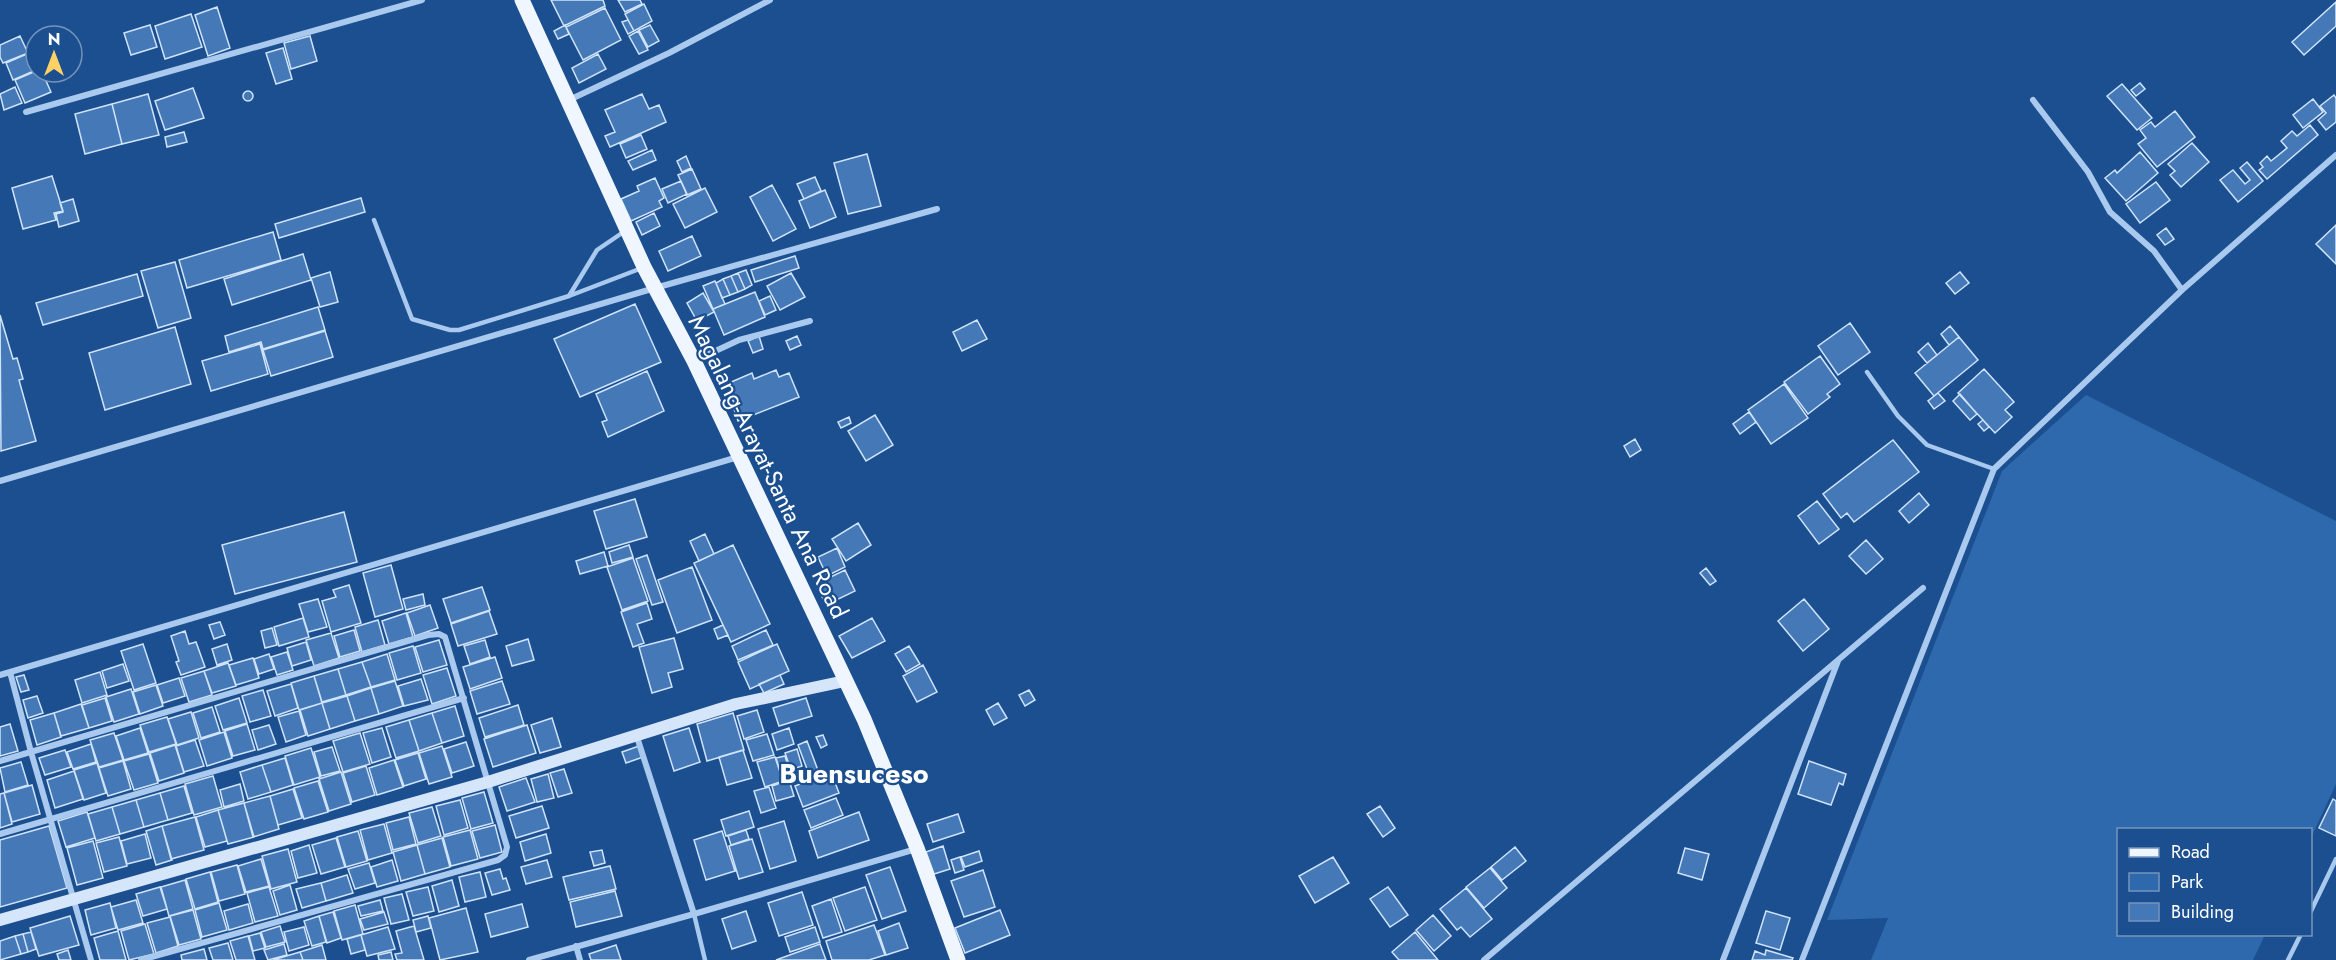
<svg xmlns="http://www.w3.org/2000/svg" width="2336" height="960" font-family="Jost,sans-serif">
<rect width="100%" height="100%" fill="#1b4f8f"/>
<path fill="#2e69ad" d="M2086 395 2336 521V784L2311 838 2310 830H2118V934L2265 935 2253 960H1871L1888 918 1827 920 2002 471Z"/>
<path fill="#4478b7" stroke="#cfe3fa" stroke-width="1.5" d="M551 0H603L605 6 564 26Z
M618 0H640L642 4 625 12Z
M2336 2V26L2304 55 2292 42Z
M644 4 652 21 634 31 625 14Z
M217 7 230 48 208 56 195 15Z
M605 8 621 40 583 60 566 27Z
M191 14 202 47 165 59 155 26Z
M628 20 634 31 628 34 622 22Z
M150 25 157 47 131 55 124 33Z
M565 25 569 34 558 39 554 31Z
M650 25 659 41 648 47 639 30Z
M638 31 648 50 639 54 629 36Z
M20 36 28 53 3 63 0 57V45Z
M310 36 317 61 291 69 284 43Z
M283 48 292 79 276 84 266 53Z
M36 50V70L13 80 6 63Z
M598 54 606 69 579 83 572 68Z
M36 71 42 72 51 92 25 103 15 80Z
M2140 83 2145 89 2136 96 2131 90Z
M2122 84 2152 118 2137 130 2107 96Z
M15 87 22 103 4 110 0 94Z
M193 88 204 118 165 130 155 101Z
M243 96a5 5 0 1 1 10 0a5 5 0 1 1-10 0Z
M148 94 159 135 122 144 112 104Z
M642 94 649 109 659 105 666 122 610 147 605 136 615 132 605 110Z
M2334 95 2336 98V122L2326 130 2318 120 2326 113 2320 106Z
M2313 99 2323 112 2303 128 2293 115Z
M112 104 122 144 85 154 75 114Z
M2175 111 2195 137 2157 167 2138 144 2146 138 2140 130 2151 122 2155 127Z
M2310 125 2318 135 2267 179 2259 170 2263 167 2260 163 2267 156 2271 161 2287 148 2281 141 2292 131 2297 136Z
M184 132 187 142 167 147 165 137Z
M641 135 647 149 626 158 620 144Z
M2192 143 2209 162 2181 187 2170 175 2175 171 2168 164Z
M652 150 656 160 633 170 628 161Z
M2140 152 2158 173 2126 201 2105 178 2115 170 2117 173Z
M867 154 881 206 848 214 834 163Z
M686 156 691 168 682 172 677 161Z
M2247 162 2263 181 2238 202 2220 180 2233 170 2245 184 2250 180 2240 168Z
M692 169 701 189 687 195 678 175Z
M52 176 63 211 54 213 56 220 23 229 12 188Z
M815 177 821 191 804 199 797 184Z
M655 178 664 198 659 201 662 207 631 221 621 199 639 191 637 186Z
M681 181 687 194 668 203 662 189Z
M2156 182 2170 200 2140 223 2126 204Z
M772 185 796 229 773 241 750 197Z
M705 188 717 212 685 228 673 204Z
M825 190 836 217 810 228 799 201Z
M361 198 365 212 279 238 275 224Z
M73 199 79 221 59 227 56 214 63 212 60 203Z
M654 213 660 226 642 235 636 222Z
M2336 225V264L2316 244Z
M2166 228 2174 239 2165 245 2157 235Z
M273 232 281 260 187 288 179 260Z
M692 236 701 256 668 271 659 251Z
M303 254 311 280 232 305 224 279Z
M795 256 799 268 755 282 751 270Z
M175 262 191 318 158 328 141 271Z
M746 270 752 285 745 289 738 273Z
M330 272 338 302 320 307 311 278Z
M1960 272 1969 283 1955 294 1946 283Z
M738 273 745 289 738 292 731 276Z
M791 273 805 297 780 310 767 286Z
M137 274 143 296 43 325 36 303Z
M731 276 738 292 730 295 723 279Z
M723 279 730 295 722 298 716 283Z
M715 281 725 304 713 309 703 286Z
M755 292 765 317 724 335 713 309Z
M703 293 714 312 697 321 687 303Z
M770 296 776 310 765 315 759 301Z
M635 304 661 362 580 397 554 339Z
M318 307 325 330 263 349 261 342 229 352 225 336Z
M0 315 13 359 17 358 23 379 19 380 36 441 1 451Z
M977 320 987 339 962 351 953 332Z
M1850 323 1870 352 1838 375 1818 346Z
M1950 326 1959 337 1949 345 1941 334Z
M175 327 191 384 105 410 89 353Z
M325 331 333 357 271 376 263 350Z
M759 336 763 349 753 353 748 341Z
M797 336 801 345 790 350 786 341Z
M1959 337 1978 360 1934 396 1915 373Z
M1928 343 1937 355 1927 363 1918 352Z
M260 344 268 374 211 391 202 361Z
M1820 356 1840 384 1827 394 1830 397 1808 414 1784 382Z
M1984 369 2014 402 2005 410 2012 417 1995 433 1958 393Z
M776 370 779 377 789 373 799 397 738 421 733 406 735 405 730 394 733 393 729 383 752 373 754 379Z
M647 371 664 411 608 437 602 422 607 420 596 394Z
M1784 384 1808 418 1771 444 1748 410Z
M1938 393 1945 401 1934 409 1928 401Z
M1960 394 1977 414 1970 420 1953 401Z
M1749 412 1756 422 1740 434 1733 424Z
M875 415 893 445 866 461 848 431Z
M849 417 851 423 841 428 838 422Z
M1983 420 1989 427 1984 431 1978 424Z
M1635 439 1641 450 1630 457 1624 446Z
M1893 440 1919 472 1854 522 1847 513 1841 518 1823 494Z
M1919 493 1929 505 1909 523 1899 511Z
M635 499 647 537 606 549 594 511Z
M1817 501 1839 529 1819 544 1798 516Z
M344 512 357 562 235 594 222 545Z
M858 523 871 545 846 561 832 539Z
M705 534 714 554 699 561 690 541Z
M1866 540 1883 559 1866 574 1849 556Z
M629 545 633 557 612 563 609 552Z
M733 545 770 624 731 642 694 563Z
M837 548 845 567 827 576 818 557Z
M604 552 608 566 580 574 576 561Z
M647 555 663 602 652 605 636 559Z
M633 558 648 601 622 610 607 567Z
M391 565 403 609 375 617 363 573Z
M692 567 712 620 677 633 658 580Z
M1706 568 1716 581 1710 585 1700 573Z
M845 570 855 591 826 605 816 584Z
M349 585 361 623 331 632 322 601 336 597 333 590Z
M482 587 490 610 451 623 443 599Z
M423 594 425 605 406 610 403 599Z
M318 599 327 627 308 632 299 604Z
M1804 599 1829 629 1803 651 1778 621Z
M647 603 652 619 637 624 644 643 633 647 621 612Z
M430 605 438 628 415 636 407 613Z
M489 611 497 634 458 646 451 624Z
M406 613 413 637 389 644 382 621Z
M303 618 309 637 279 646 274 627Z
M872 618 885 641 852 658 839 636Z
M378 620 385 645 362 652 355 627Z
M220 622 225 635 214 639 209 625Z
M723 625 728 635 718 639 714 629Z
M272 628 277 645 265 648 261 631Z
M354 630 360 651 340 657 334 636Z
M766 630 773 645 738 660 732 646Z
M185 631 189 644 196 642 205 667 181 675 176 662 179 661 171 636Z
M331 633 339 658 314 666 306 640Z
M674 638 683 669 668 673 672 687 652 693 639 647Z
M528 639 534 660 512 666 506 646Z
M439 640 447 665 423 672 415 647Z
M485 640 490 657 470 664 464 646Z
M306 642 311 660 292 666 287 648Z
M143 644 156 683 134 690 121 651Z
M227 644 232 660 217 665 212 649Z
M777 644 789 671 750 689 738 662Z
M413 646 421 673 397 680 389 653Z
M909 646 920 664 906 672 895 654Z
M287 652 293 670 277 675 271 657Z
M269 654 274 669 259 674 254 659Z
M387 654 395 680 371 687 362 662Z
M495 657 502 678 470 689 463 667Z
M253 658 259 678 236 685 229 665Z
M362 662 371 687 346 695 338 669Z
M228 663 236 686 212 693 204 671Z
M123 664 129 681 107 688 102 671Z
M923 665 937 692 917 702 903 676Z
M447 668 456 696 432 704 423 675Z
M338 669 346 695 322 702 314 676Z
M204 671 212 695 189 702 181 678Z
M100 672 107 695 82 703 75 680Z
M24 675 29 690 21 692 16 677Z
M780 675 784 684 764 693 759 684Z
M314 676 322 703 299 710 291 683Z
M179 678 185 696 163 703 157 685Z
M421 679 428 700 404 706 398 686Z
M395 681 403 706 379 714 371 688Z
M502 681 510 704 477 714 470 691Z
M291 684 298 708 275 716 267 691Z
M156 685 163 706 140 714 133 692Z
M371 688 379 714 355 721 347 696Z
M131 689 139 714 114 722 106 697Z
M263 690 271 716 250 722 242 696Z
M1029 690 1035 700 1025 706 1019 695Z
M37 696 43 713 28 718 23 700Z
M347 696 355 721 330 729 322 703Z
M105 698 112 721 89 728 82 705Z
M239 698 247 723 223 730 215 706Z
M806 698 812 716 779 726 773 708Z
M322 703 330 729 308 736 300 710Z
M998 703 1007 718 994 725 986 710Z
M81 704 89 728 61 736 54 713Z
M518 705 524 725 485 737 479 718Z
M455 706 464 736 442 743 432 713Z
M212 707 220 732 201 738 193 713Z
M757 710 764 732 744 739 737 716Z
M299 711 306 735 286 742 278 717Z
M191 712 199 738 177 745 168 719Z
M54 713 61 737 37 745 30 720Z
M432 713 442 743 419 751 409 720Z
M733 713 744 750 707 761 697 724Z
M167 717 176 744 149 752 140 725Z
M552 718 561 747 540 753 531 725Z
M409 720 419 751 396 758 386 727Z
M10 724 18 751 0 756V727Z
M247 724 255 750 233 756 225 731Z
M269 725 276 744 258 750 252 730Z
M527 725 536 753 493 767 484 739Z
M140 728 148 753 124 760 116 736Z
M382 728 391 757 372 763 363 733Z
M689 728 700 762 674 771 663 736Z
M789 728 794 744 777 750 772 734Z
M224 732 232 758 207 766 199 740Z
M114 733 123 760 99 767 90 740Z
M360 733 370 764 343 772 333 741Z
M767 734 774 755 753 761 746 740Z
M823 735 827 745 821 748 816 737Z
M195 740 204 766 184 772 176 746Z
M807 741 819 773 810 777 798 745Z
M466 742 474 766 452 773 444 749Z
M91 744 96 762 73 769 67 752Z
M175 745 184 773 159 781 150 753Z
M442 746 452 777 429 784 419 753Z
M639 746 643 757 626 763 622 752Z
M332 747 340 771 321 776 314 752Z
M311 748 320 777 294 785 285 756Z
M797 749 802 766 791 770 785 753Z
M65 750 71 767 45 775 39 758Z
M743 750 752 778 727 785 719 757Z
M418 753 426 779 404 786 395 760Z
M149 754 158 783 134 790 124 761Z
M785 756 792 779 783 781 776 758Z
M775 757 783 781 765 787 757 762Z
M285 758 293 785 271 792 262 765Z
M394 760 403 787 377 795 369 768Z
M123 761 131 789 108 796 99 768Z
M1809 761 1846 774 1843 785 1839 783 1831 805 1798 794Z
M21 762 28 785 5 792 0 768Z
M97 763 106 793 84 800 74 770Z
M262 765 271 792 248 799 240 772Z
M366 766 375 795 352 802 343 773Z
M564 769 572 793 558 797 550 773Z
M74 771 83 799 55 808 47 780Z
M341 772 351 804 329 811 319 779Z
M831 772 839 793 803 807 795 786Z
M548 774 554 798 537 802 531 779Z
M213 776 222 807 194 815 185 784Z
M526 778 535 802 507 811 499 787Z
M789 780 794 796 776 801 772 786Z
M318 781 328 812 304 819 294 788Z
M240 784 244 801 224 807 220 790Z
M32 785 40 814 12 822 4 793Z
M184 786 192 813 168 820 160 793Z
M769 787 776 808 761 813 754 791Z
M293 789 302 818 278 825 270 796Z
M484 792 493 823 471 829 462 798Z
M4 793 12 824 0 828V794Z
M160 793 168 820 144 827 136 800Z
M270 796 279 829 253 837 244 803Z
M836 798 843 815 811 828 804 810Z
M2333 799 2336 801V836L2319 828Z
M136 800 144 827 120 834 112 807Z
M460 800 468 828 444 835 436 806Z
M244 803 254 837 228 844 218 810Z
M542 806 549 828 516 838 509 816Z
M1380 806 1395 828 1383 837 1367 814Z
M112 807 120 834 96 841 88 814Z
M432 807 441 836 418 843 409 813Z
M218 810 227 841 205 847 196 817Z
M749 811 754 827 726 836 721 820Z
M87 812 95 838 66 847 58 821Z
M859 812 869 840 818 858 809 831Z
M958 814 964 832 933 842 927 824Z
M195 817 204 850 171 859 162 826Z
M409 817 416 844 393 850 386 823Z
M784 821 796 861 770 869 758 829Z
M384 824 392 853 368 860 360 830Z
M495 825 502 852 480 858 472 831Z
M49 826 67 888 0 907V840Z
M162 826 172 860 156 865 146 831Z
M470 830 478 859 451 866 443 837Z
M746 830 749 839 731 845 728 836Z
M358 831 367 861 346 867 337 837Z
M722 831 735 871 706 880 694 840Z
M145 834 151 858 127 864 121 841Z
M546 834 551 853 525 861 520 842Z
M119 837 127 866 104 872 96 843Z
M336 838 345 867 321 874 312 845Z
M442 838 450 867 425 874 417 845Z
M752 839 763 872 739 879 729 846Z
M93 841 103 878 77 885 67 848Z
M309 845 317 873 298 878 291 851Z
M417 845 425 874 401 881 393 852Z
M943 846 950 869 934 874 926 852Z
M1515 847 1526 861 1502 880 1491 867Z
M1685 848 1709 854 1702 880 1678 873Z
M288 849 297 882 271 889 262 856Z
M602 850 605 863 594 866 590 852Z
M979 851 982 861 965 867 961 857Z
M960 857 964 870 955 873 951 860Z
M1333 857 1349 883 1315 903 1299 876Z
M261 859 269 886 246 892 238 866Z
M392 860 398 881 377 887 371 867Z
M547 860 552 877 526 884 521 867Z
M369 863 375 883 355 889 348 869Z
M237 865 245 894 219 901 211 872Z
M610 866 616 889 569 900 563 877Z
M890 867 906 911 882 919 866 875Z
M1490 868 1507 888 1484 908 1466 887Z
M500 869 503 879 506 878 510 890 492 895 485 873Z
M983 870 995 907 964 917 951 881Z
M210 872 218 902 195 909 186 879Z
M480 872 486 897 465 902 459 877Z
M347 875 353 893 326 901 321 883Z
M185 880 193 909 169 916 161 887Z
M452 880 459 906 439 912 432 886Z
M321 883 326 901 302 908 296 889Z
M290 885 297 910 280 915 273 891Z
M160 887 167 909 143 916 136 894Z
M269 887 278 916 255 922 247 893Z
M428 887 434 911 413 916 406 892Z
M865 887 877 920 845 931 833 898Z
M1388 887 1408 915 1390 927 1370 899Z
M1466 888 1492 919 1470 937 1461 927 1457 930 1440 909Z
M615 891 622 916 576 927 570 902Z
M802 892 813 925 779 936 768 903Z
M402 894 409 920 391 924 384 898Z
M831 899 842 932 823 938 812 906Z
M136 900 143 923 118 930 111 907Z
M380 900 383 911 361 916 358 906Z
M110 903 116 928 91 935 85 910Z
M219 903 227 930 202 937 195 910Z
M248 904 253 923 229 930 224 911Z
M522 904 528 927 491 937 485 914Z
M355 905 363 934 342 940 334 911Z
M466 908 478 952 440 960 429 918Z
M193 910 201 939 179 945 170 916Z
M1000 910 1010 935 965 953 955 928Z
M746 911 756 941 732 949 722 919Z
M1766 911 1790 918 1780 950 1756 943Z
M333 912 341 938 327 943 319 916Z
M384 912 388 924 364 930 360 919Z
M1433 915 1451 936 1434 951 1416 930Z
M70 916 79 945 39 956 30 928Z
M319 916 326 942 312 946 304 921Z
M428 916 431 928 416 932 413 920Z
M170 917 178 946 156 953 147 923Z
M899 923 908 948 886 955 878 931Z
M145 924 154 954 129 960 121 931Z
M874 925 885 955 869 960H832L826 941Z
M280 926 285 942 266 947 261 932Z
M414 926 424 960H397L395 954 402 953 396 931Z
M304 927 309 945 289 951 284 932Z
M388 927 395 949 367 956 361 935Z
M815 927 820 942 790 952 785 937Z
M118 931 126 960H100L94 938Z
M31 932 36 949 28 952 23 934Z
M1415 932 1438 960H1399L1392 952Z
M260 933 265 948 253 951 249 936Z
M23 934 28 952 21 954 15 936Z
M361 935 365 950 351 954 347 939Z
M15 936 21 954 0 960V941Z
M248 936 255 960H236L230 941Z
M228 943 233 960H213L209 948Z
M284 944 287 955 268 960 264 950Z
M820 944 826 960H776Z
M322 945 326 960H303L300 952Z
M616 945 621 960H591L589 954Z
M204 949 207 960H182L181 955Z
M68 950 71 960H59L57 954Z
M1766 950 1793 958 1792 960H1752L1755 951 1765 955Z
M300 952 303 960H273Z
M391 952 393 960H379L378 955Z"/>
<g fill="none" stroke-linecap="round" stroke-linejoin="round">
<path stroke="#a9c9ee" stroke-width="4.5" d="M374 220 412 319 450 330H459L569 296 642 268
M569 296 597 250 625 231
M1867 372 1898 416 1927 445 1994 469
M2310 913 2336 859
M694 914 705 960
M2288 960 2301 934"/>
<path stroke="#a9c9ee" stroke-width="6" d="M569 100 669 53 770 0
M2033 100 2088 172 2110 212 2154 251 2182 290
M26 112 422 0
M694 361 739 340 810 321
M0 481 655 288 937 209
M10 672 31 752 91 960
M0 675 738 457
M637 737 694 914
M0 761 428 635 439 634 445 637 507 847 505 855 498 860 141 960
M0 834 464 698
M576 946 580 960
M529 960 694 914 916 849
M1484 960 1923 588
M1723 960 1838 661
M1802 960 1994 469 2182 290 2336 155"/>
<path stroke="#d6e6fa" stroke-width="12" d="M0 920 488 782 736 704 845 681"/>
<path stroke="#f0f6ff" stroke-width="15" d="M522 0 644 267 694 361 864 719 917 848 958 960"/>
</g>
<g text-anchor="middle" stroke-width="4.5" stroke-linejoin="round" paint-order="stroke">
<g font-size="24" fill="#fff" stroke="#1b4f8f">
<text transform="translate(768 467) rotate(64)" y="8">Magalang-Arayat-Santa Ana Road</text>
</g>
<g font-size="27" font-weight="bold" fill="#fff" stroke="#1b4f8f">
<text x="854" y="783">Buensuceso</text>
</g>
</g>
<rect x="2117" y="828" width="195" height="108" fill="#1b4f8f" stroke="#7695bc" stroke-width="1.5"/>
<rect x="2129" y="848" width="30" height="9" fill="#f0f6ff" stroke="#7695bc" stroke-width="1.5"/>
<text x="2171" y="858" font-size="18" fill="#ffffff">Road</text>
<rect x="2129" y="873" width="30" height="18" fill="#2e69ad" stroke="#7695bc" stroke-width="1.5"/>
<text x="2171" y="888" font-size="18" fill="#ffffff">Park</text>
<rect x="2129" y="903" width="30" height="18" fill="#4478b7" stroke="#7695bc" stroke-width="1.5"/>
<text x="2171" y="918" font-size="18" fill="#ffffff">Building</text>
<g transform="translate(54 54)"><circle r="28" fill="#1b4f8f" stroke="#7695bc" stroke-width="1.5"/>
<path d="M0-4.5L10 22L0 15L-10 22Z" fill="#ffd166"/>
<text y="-9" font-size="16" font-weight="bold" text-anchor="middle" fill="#ffffff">N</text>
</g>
</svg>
